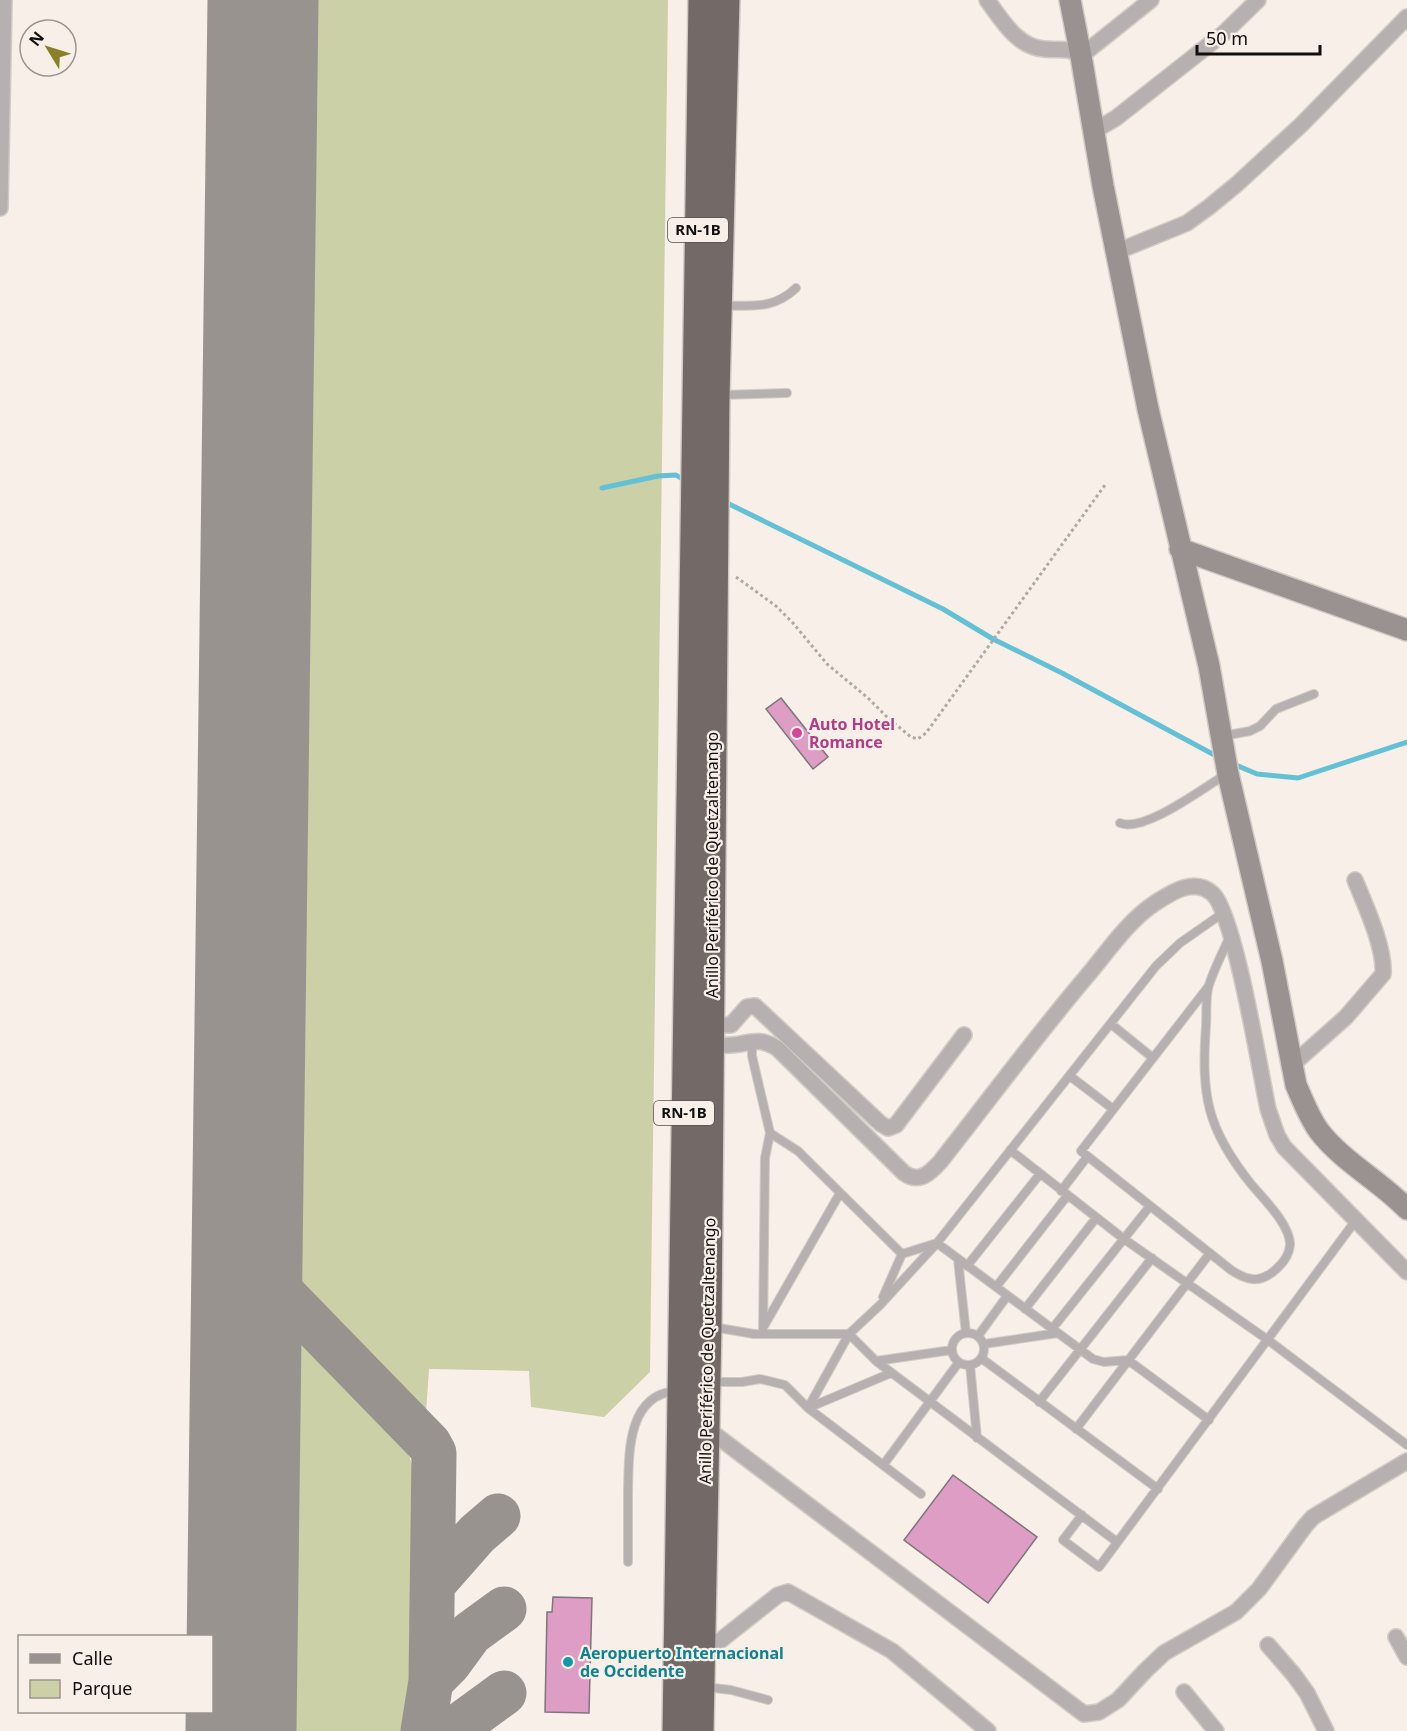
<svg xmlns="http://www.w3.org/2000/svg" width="1407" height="1731" font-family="'Noto Sans',sans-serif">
<rect width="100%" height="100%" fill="#f7efe8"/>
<path fill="#cbd0a6" d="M290 0H668L650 1372 604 1417 531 1407 529 1371 429 1369 426 1413 291 1281 276 1260 272 1221Z
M292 1339 303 1341 312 1347 394 1429 409 1452 414 1477 410 1731H264L270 1362 278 1348Z"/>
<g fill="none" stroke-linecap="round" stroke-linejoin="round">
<path stroke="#64c1d5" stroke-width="5" d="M602 488 658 476 676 475 687 482
M725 502 943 609 993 639 1062 673 1220 758
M1231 763 1257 774 1298 778 1407 742"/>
<path stroke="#98938e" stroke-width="45" d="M247 1175C249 1192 248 1209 251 1226 255 1254 268 1276 286 1297L429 1444 434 1453 431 1681 423 1731
M246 1371C250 1335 267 1293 310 1322
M433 1584 477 1534 498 1516
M431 1681 449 1663 471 1633 504 1609
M452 1731 504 1693"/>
<path stroke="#98938e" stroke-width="111" d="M241 1731 263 0"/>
</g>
<path fill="#de9dc4" stroke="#7d757a" stroke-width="1.5" d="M781 698 828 757 813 769 766 709Z
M953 1475 1037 1537 988 1603 904 1540Z
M553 1597 592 1598 589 1713 545 1712 547 1612H552Z"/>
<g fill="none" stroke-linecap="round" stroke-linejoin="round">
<g stroke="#d2cbc5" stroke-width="10">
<path id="lane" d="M723 306C752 305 773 310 796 288
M721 395 787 393
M1223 736 1250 731 1260 726 1276 709 1314 694
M1120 823C1144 833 1203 788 1225 775
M1208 987 1081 1151 1231 1270C1237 1274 1244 1278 1252 1279 1268 1281 1289 1261 1290 1245 1291 1226 1263 1198 1251 1184 1207 1129 1201 1096 1206 1026 1207 1013 1205 997 1209 985 1214 969 1222 954 1229 938
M1111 1024 1153 1058
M752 1040V1056L770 1133 765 1158 763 1333
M1070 1076 1113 1109
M770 1133 798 1151 902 1254
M1010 1150 1124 1239 1268 1340 1407 1445
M1061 1191 1087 1157
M958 1260 966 1333
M967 1266 1040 1174
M996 1287 1067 1196
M883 1297 902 1254 937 1243 1093 1359 1104 1362 1128 1360 1209 1420
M1025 1309 1096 1218
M764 1326 840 1193
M713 1327 754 1334H849L876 1361 1117 1542
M1052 1329 1150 1206
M952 1349a16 16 0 1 1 32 0a16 16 0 1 1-32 0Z
M978 1336 1007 1296
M984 1344 1058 1333
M981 1358 1158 1489
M876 1361 952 1350
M970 1365 977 1438
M711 1382H742L760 1379 785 1385 808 1408 921 1494
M1039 1402 1152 1258
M808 1408 849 1334 880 1305 937 1243 1156 966 1180 943 1223 913
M808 1408 891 1373
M1076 1429 1210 1253
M884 1464 959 1362
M1082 1515 1063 1540 1099 1567 1356 1220
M628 1562C628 1539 628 1516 628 1493 629 1456 626 1396 675 1391
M705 1687 731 1690 768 1700"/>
</g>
<g stroke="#d2cbc5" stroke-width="18">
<path id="street" d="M987 0C1002 20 1017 47 1044 49 1059 51 1068 46 1081 56L1151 0
M1094 131 1116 118 1224 33 1258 0
M0 208 4 0
M1116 252 1187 223 1209 207 1237 184 1301 125 1407 17
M711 1025H731L747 1007 755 1006 881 1124 888 1128 896 1125 964 1035
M711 1045C720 1045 731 1046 740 1044 757 1041 761 1039 777 1048L904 1173C919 1184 930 1173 940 1162 989 1100 1036 1036 1087 976 1108 951 1128 921 1155 903 1172 892 1195 877 1213 894 1235 916 1260 1071 1268 1109L1277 1135 1284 1147 1407 1272
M1292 1065 1346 1017 1383 974C1385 947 1365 905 1355 880
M705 1427 1084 1714 1099 1712 1118 1700 1145 1671 1164 1653 1236 1612 1259 1589 1305 1526 1313 1517 1407 1461
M1396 1637 1407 1657
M1268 1645 1294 1675 1307 1693 1326 1731
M702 1650 721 1640 778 1595 788 1592 892 1651 988 1731
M1184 1692 1216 1731"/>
</g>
<g stroke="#d2cbc5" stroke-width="24">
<path id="secondary" d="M1070 0 1081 56 1103 186 1148 409 1209 666 1228 774 1272 961 1296 1085C1303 1101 1309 1117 1319 1131 1343 1162 1380 1181 1407 1209
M1180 549 1407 630"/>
</g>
<g stroke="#d2cbc5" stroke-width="30">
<path id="highway" d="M676 1731 702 0
M700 1731 708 1326 716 396 726 0"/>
</g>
<path stroke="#b0aaa5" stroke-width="3" stroke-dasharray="3 3" stroke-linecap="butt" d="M736 577 776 606 793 623 827 664 868 698 888 718 911 737 918 739 926 733 1105 485"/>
<use href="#lane" stroke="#b6b1b0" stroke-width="8"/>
<use href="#street" stroke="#b6b1b0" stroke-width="15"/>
<use href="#secondary" stroke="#999291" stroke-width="21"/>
<use href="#highway" stroke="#736967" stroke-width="27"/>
</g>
<circle fill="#d1479c" stroke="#f7efe8" stroke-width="2" cx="797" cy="733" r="6"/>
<circle fill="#0f9aa8" stroke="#f7efe8" stroke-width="2" cx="568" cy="1662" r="6"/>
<g text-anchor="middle" stroke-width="4.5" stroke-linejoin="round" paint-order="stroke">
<g fill="#f7efe8" stroke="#56524f" stroke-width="1.5">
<rect x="668" y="218" width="60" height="24" rx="4.5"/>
<rect x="654" y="1101" width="60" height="24" rx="4.5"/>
</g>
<g font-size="15" font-weight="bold" fill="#110f0d">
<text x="698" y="235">RN-1B</text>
<text x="684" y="1118">RN-1B</text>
</g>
<g font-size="16" font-weight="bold" fill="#b23c85" stroke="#f7efe8" text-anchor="start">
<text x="809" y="730">Auto Hotel<tspan x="809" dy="18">Romance</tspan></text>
</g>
<g font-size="16" fill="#110f0d" stroke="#f7efe8">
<text transform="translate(712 865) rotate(-90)" y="6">Anillo Periférico de Quetzaltenango</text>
<text transform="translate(707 1351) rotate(-89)" y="6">Anillo Periférico de Quetzaltenango</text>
</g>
<g font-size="16" font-weight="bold" fill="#0d838f" stroke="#f7efe8" text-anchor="start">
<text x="580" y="1659">Aeropuerto Internacional<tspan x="580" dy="18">de Occidente</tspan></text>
</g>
</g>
<rect x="18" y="1635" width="195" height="78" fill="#f7efe8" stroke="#9b9590" stroke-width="1.5"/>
<rect x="30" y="1654" width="30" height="9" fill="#999291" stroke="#9b9590" stroke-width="1.5"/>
<text x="72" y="1665" font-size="18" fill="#110f0d">Calle</text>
<rect x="30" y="1680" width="30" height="18" fill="#cbd0a6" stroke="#9b9590" stroke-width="1.5"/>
<text x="72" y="1695" font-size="18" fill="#110f0d">Parque</text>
<g transform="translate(48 48) rotate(308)"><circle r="28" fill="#f7efe8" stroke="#9b9590" stroke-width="1.5"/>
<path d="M0-4.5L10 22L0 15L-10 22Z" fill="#898028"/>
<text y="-9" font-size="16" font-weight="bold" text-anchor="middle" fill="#110f0d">N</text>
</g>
<path d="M1197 45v9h123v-9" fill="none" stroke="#110f0d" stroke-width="3"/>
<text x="1206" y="45" font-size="18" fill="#110f0d" stroke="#f7efe8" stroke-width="4.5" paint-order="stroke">50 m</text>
</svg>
